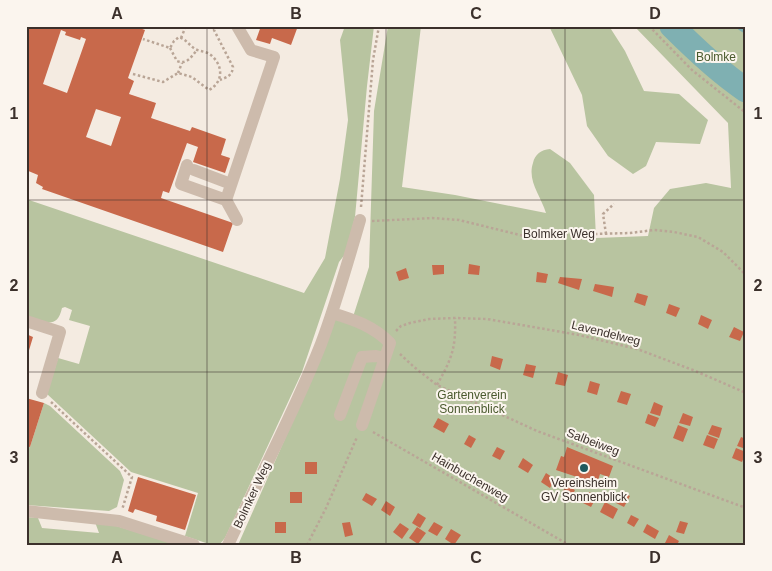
<svg xmlns="http://www.w3.org/2000/svg" width="772" height="571" font-family="Helvetica,sans-serif">
<rect width="100%" height="100%" fill="#f4ebe1"/>
<path fill="#b8c4a0" d="M345 26H374L367 86 355 217 346 253 339 262 302 372 225 538 220 544 212 545 185 536 198 493 131 472 47 394 58 358 79 364 90 326 69 320 72 310 65 307 62 308C57 331 43 321 26 316V199L304 293 325 258 340 179 348 120 340 40Z
M388 26H421L402 187 455 195 546 213C541 196 527 181 533 163 535 154 541 150 550 149L570 163 594 195 596 238 648 236 654 208 670 189 706 183 731 188 728 123 634 26H746V545H238L284 441 335 318 351 323 369 267 374 111Z
M549 26H609L625 51 644 91 679 94 708 120 700 144 656 142 646 166 633 174 608 156 587 126 582 95Z
M44 403 50 406 120 471 124 480 117 507 109 511 26 505V446L30 447Z
M26 517 38 518 42 528 99 533 95 522 110 524 178 545H26Z"/>
<g fill="none" stroke-linecap="round" stroke-linejoin="round">
<path stroke="#7fb0b2" stroke-width="4.5" d="M737 26 746 32"/>
<path stroke="#7fb0b2" stroke-width="25" d="M672 26C695 49 719 72 746 90"/>
</g>
<path fill="#c8694b" fill-rule="evenodd" d="M26 26H134L145 30 128 78 134 81 129 94 156 103 151 118 190 131 192 127 226 139 221 155 230 158 225 173 193 162 198 147 187 143 169 193 163 191 161 198 233 223 223 252 42 189 43 187 36 183 38 175 26 170ZM61 30 66 32 65 35 80 40 81 37 86 39 67 93 43 84ZM96 109 121 117 111 146 86 137Z
M261 26H298L291 45 272 38 270 44 256 40Z
M469 264 480 266 479 275 468 274Z
M432 265H444V274L433 275Z
M406 268 409 278 399 281 396 272Z
M537 272 548 274 546 283 536 282Z
M560 277 582 279 579 290 558 283Z
M595 284 614 287 612 297 593 291Z
M637 293 648 296 645 306 634 302Z
M669 304 680 308 676 317 666 313Z
M701 315 712 320 708 329 698 324Z
M734 327 744 332 740 341 729 337Z
M26 334 33 337 27 357H26Z
M492 356 503 359 500 370 490 366Z
M526 364 536 366 533 378 523 375Z
M558 372 568 375 565 386 555 384Z
M590 381 600 384 597 395 587 392Z
M621 391 631 394 627 405 617 402Z
M26 398 44 403 30 447 26 446Z
M654 402 663 406 660 416 650 413Z
M683 413 693 417 690 426 679 423Z
M648 414 659 418 655 427 645 423Z
M438 418 449 424 444 433 433 427Z
M678 425 688 429 683 442 673 438Z
M712 425 722 428 719 438 708 434Z
M469 435 476 439 471 448 464 444Z
M707 435 718 439 714 449 703 445Z
M741 437 746 439V449L737 446Z
M497 447 505 451 500 460 492 456Z
M567 447 613 466 609 477 600 474 596 487 579 481 580 478 556 470 561 456 564 457Z
M736 448 746 452 742 462 732 458Z
M523 458 533 465 528 473 518 467Z
M305 462H317V474H305Z
M546 473 555 479 550 488 541 482Z
M138 477 196 495 185 530 156 521 157 516 135 509 133 513 128 511Z
M566 485 575 490 570 500 561 495Z
M290 492H302V503H290Z
M589 492 597 496 591 507 583 503Z
M622 492 630 496 624 507 616 503Z
M366 493 377 499 372 506 362 500Z
M386 501 395 507 390 516 381 510Z
M605 502 618 509 613 519 600 512Z
M418 513 426 518 420 528 412 523Z
M631 515 639 519 634 527 627 523Z
M680 521 688 523 684 534 676 532Z
M275 522H286V533H275Z
M350 522 353 535 345 537 342 523Z
M434 522 443 527 437 536 428 531Z
M400 523 409 529 402 539 393 532Z
M647 524 659 531 655 539 643 532Z
M417 527 426 533 418 544 409 538Z
M451 529 461 535 454 545 445 539Z
M669 535 679 541 677 545H664Z"/>
<g fill="none" stroke-linecap="round" stroke-linejoin="round">
<path stroke="#b9a596" stroke-width="2.5" stroke-dasharray="2.5 2.5" stroke-linecap="butt" d="M218 26 214 30 233 67C232 76 227 77 220 80
M649 26 692 70 746 113
M181 38 186 26
M170 48 177 61C187 65 191 57 197 50
M178 73 182 63
M133 74 163 82 178 73 192 77 209 90C222 83 224 68 213 57 208 51 201 52 195 49 189 45 187 40 179 37L174 41 170 48 143 39
M361 207 373 60 379 26
M372 221 432 218 459 220 524 236 630 233 654 230 674 232 698 237 723 252 746 275
M606 234 603 214 614 204
M396 331 401 326 410 323 429 319 455 318 487 319 579 335 637 349 693 370 746 393
M400 354 414 367 437 385 537 431 746 508
M437 385C452 358 456 348 455 318
M51 402 132 477 122 510
M373 432 569 545
M307 545 326 508 357 437"/>
<path stroke="#cdbbac" stroke-width="12" d="M237 26 251 50 274 57 226 200 237 220
M187 165 181 184 226 200
M194 170 231 184
M332 313C355 320 373 326 390 343L362 425
M26 321 60 332 42 393
M340 415 362 357 376 356 385 358
M26 511 119 521 194 545
M228 545C259 478 294 413 321 344 336 304 348 262 360 220"/>
</g>
<path fill="none" stroke="#3b302b" stroke-width="1" stroke-opacity="0.55" d="M207 26V545M386 26V545M565 26V545M26 200H746M26 372H746"/>
<circle fill="#1f5a5e" stroke="#fbf5ee" stroke-width="2" cx="584" cy="468" r="5"/>
<g text-anchor="middle" stroke-width="4" stroke-linejoin="round" paint-order="stroke">
<g font-size="12" fill="#4a5a2e" stroke="#fbf5ee">
<text x="716" y="61">Bolmke</text>
<text x="472" y="399">Gartenverein<tspan x="472" dy="14">Sonnenblick</tspan></text>
</g>
<g font-size="12" fill="#3b302b" stroke="#fbf5ee">
<text x="559" y="238">Bolmker Weg</text>
<text transform="translate(606 333) rotate(14)" y="4">Lavendelweg</text>
<text transform="translate(593 442) rotate(21)" y="4">Salbeiweg</text>
<text transform="translate(470 477) rotate(30)" y="4">Hainbuchenweg</text>
<text transform="translate(252 495) rotate(-65)" y="4">Bolmker Weg</text>
</g>
<g font-size="12" fill="#3b302b" stroke="#fbf5ee">
<text x="584" y="487">Vereinsheim<tspan x="584" dy="14">GV Sonnenblick</tspan></text>
</g>
</g>
<rect width="772" height="571" fill="none" stroke="#fbf5ee" stroke-width="55"/>
<rect x="28" y="28" width="716" height="516" fill="none" stroke="#3b302b" stroke-width="2"/>
<g font-size="16" text-anchor="middle" font-weight="bold" fill="#3b302b">
<text x="117" y="19">A</text>
<text x="296" y="19">B</text>
<text x="476" y="19">C</text>
<text x="655" y="19">D</text>
<text x="14" y="119">1</text>
<text x="758" y="119">1</text>
<text x="14" y="291">2</text>
<text x="758" y="291">2</text>
<text x="14" y="463">3</text>
<text x="758" y="463">3</text>
<text x="117" y="563">A</text>
<text x="296" y="563">B</text>
<text x="476" y="563">C</text>
<text x="655" y="563">D</text>
</g>
</svg>
